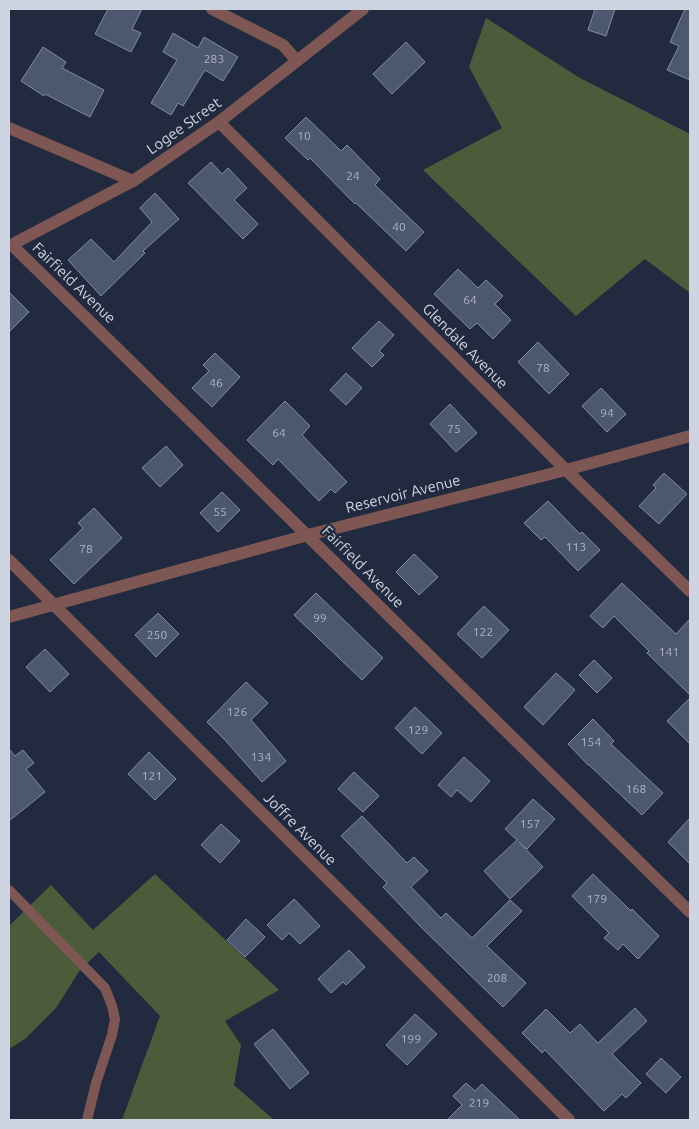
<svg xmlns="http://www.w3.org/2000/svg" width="699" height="1129" font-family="Ubuntu,sans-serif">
<rect width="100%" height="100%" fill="#222a40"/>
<path fill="#4c5c3a" d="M486 18 580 78 690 134V293L645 259 576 316 423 170 502 128 469 67Z
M155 874 279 990 225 1021 241 1045 234 1085 274 1120H122L160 1016 99 952 80 970 56 1008 25 1039 9 1049V926L51 885 93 930Z"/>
<path fill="#4d5770" stroke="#808ba7" d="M108 9H142L132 29 141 33 131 52 95 34Z
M595 9H615L606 36 588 30Z
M685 9H690V80L667 70 679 46 670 42Z
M173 33 198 48 204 37 238 57 223 81 205 70 183 106 178 103 171 115 151 103 177 60 163 52Z
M406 42 425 62 392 94 373 74Z
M43 47 66 62 62 68 104 90 90 117 45 94 44 96 21 81Z
M306 117 341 151 347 145 380 179 375 185 424 232 406 251 356 203 355 204 310 158 308 160 285 138Z
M211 162 222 174 228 168 247 188 234 200 258 224 243 239 188 183Z
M155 193 179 219 143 251 145 253 101 296 68 260 91 239 114 262 152 222 140 208Z
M458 269 478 288 486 280 503 296 495 304 511 320 493 339 477 323 470 329 434 294Z
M9 292 29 312 9 332Z
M379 321 394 335 379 351 384 355 372 367 352 348Z
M538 342 569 374 549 394 518 362Z
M215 353 240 377 212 407 192 388 209 371 203 365Z
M346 373 362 388 346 405 330 390Z
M601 388 626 414 607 432 582 406Z
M285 401 310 426 302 435 347 482 335 493 331 489 319 501 278 459 273 465 247 440Z
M450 404 477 433 456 452 430 424Z
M166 446 183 465 160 487 142 468Z
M664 473 687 494 659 524 639 506 656 488 653 485Z
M222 492 240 510 218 532 200 513Z
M548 501 580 534 582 532 600 550 578 571 545 537 541 540 524 523Z
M94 508 122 538 74 584 50 560 83 528 78 523Z
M414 554 438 577 419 595 396 572Z
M622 583 676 634 690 619V695L647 653 649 651 614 616 603 628 590 616Z
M316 593 383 658 362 680 294 615Z
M484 606 509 630 482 658 457 634Z
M158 613 179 634 156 657 135 635Z
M45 649 69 674 50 692 26 667Z
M594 660 612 678 597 693 579 675Z
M556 673 575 690 543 725 524 707Z
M246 682 268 703 251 720 286 761 262 782 225 740 207 722Z
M690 698V744L667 721Z
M415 707 442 733 422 754 395 728Z
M593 719 614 741 611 744 663 793 642 815 589 765H588L568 744Z
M9 749 15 756 23 750 34 763 26 769 45 792 9 821Z
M149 752 176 779 155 800 128 774Z
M464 757 490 781 471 802 457 790 451 797 438 785Z
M354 772 379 796 363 812 338 789Z
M533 799 555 819 527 849 519 842 543 867 510 899 484 871 517 840 505 829Z
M362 816 407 863 414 857 428 871 411 887 441 918 446 913 472 938 510 900 522 911 487 946 526 983 503 1007 420 926 383 887 387 883 341 836Z
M690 818V864L668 842Z
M221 824 240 841 220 863 201 845Z
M593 874 631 911 632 909 659 936 638 959 623 944 618 950 604 938 609 933 572 896Z
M294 899 320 926 300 944 289 933 282 940 267 925Z
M246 919 265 937 245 957 227 940Z
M349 950 365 967 346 985 343 982 331 993 318 979Z
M635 1008 647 1021 612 1054 641 1083 626 1098 622 1094 604 1111 545 1050 542 1053 522 1033 546 1009 570 1033 580 1024 598 1043Z
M415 1014 437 1034 407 1065 386 1045Z
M273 1029 309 1073 290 1089 254 1044Z
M661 1058 681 1077 666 1093 646 1074Z
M466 1083 475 1091 482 1084 520 1120H447L462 1105 453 1096Z"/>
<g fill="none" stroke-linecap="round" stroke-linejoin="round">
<path stroke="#7e5754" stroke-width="10" d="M9 890 105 988 112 1006 115 1019 112 1035 96 1083 87 1120"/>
<path stroke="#7e5754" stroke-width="12" d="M212 9 283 45 297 61
M219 122 566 470 690 591
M9 128 133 181
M12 245 690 912
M9 560 569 1120
M9 617 308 535 566 470 690 436"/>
<path stroke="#7e5754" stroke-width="12" d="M9 246 133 181 219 122 363 9"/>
</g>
<g text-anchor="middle" stroke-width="4.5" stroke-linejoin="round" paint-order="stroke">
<g font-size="12" fill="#aeb5c6">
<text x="214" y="63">283</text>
<text x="304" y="140">10</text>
<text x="353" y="180">24</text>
<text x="399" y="231">40</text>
<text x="470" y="304">64</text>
<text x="543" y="372">78</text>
<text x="216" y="387">46</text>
<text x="607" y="417">94</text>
<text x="454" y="433">75</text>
<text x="279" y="437">64</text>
<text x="220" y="516">55</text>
<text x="576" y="551">113</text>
<text x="86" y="553">78</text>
<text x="320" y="622">99</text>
<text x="483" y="636">122</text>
<text x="157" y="639">250</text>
<text x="669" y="656">141</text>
<text x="237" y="716">126</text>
<text x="418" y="734">129</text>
<text x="591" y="746">154</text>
<text x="261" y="761">134</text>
<text x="152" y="780">121</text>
<text x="636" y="793">168</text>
<text x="530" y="828">157</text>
<text x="597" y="903">179</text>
<text x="497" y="982">208</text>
<text x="411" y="1043">199</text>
<text x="479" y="1107">219</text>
</g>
<g font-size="15" fill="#ced4e2" stroke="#222a40">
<text transform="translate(184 126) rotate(-35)" y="5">Logee Street</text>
<text transform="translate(74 283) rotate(44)" y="5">Fairfield Avenue</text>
<text transform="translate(465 346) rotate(45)" y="5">Glendale Avenue</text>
<text transform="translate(403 494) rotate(-14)" y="5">Reservoir Avenue</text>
<text transform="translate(363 567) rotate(45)" y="5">Fairfield Avenue</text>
<text transform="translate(300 829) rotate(45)" y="5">Joffre Avenue</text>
</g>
</g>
<rect width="699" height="1129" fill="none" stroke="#ced4e2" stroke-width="20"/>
</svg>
